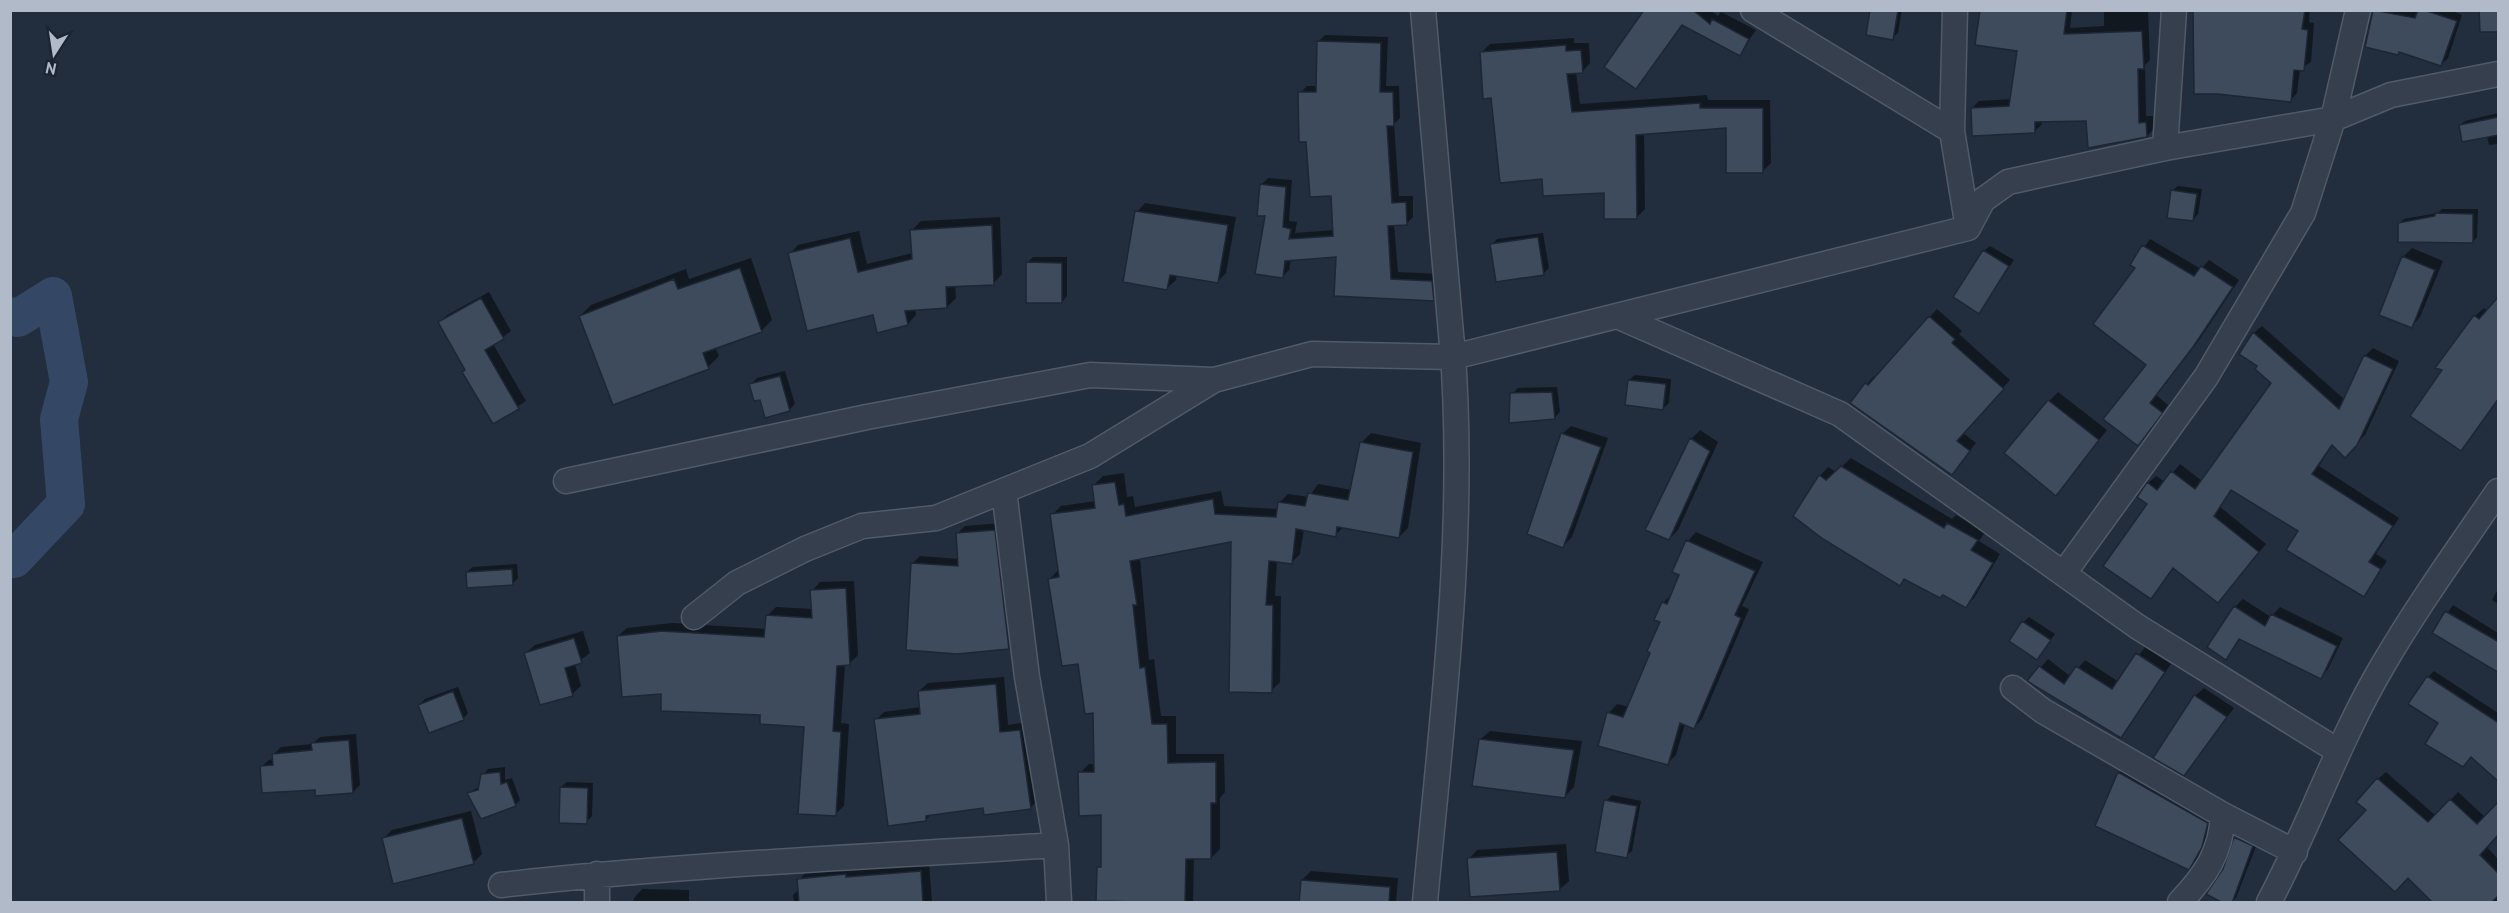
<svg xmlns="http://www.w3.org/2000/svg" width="2509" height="913" font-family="'PT Sans',sans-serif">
<rect width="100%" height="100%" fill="#222d3d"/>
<path fill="#0007" d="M1646 10H1710L1718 16 1721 12 1756 30 1739 55 1683 24 1636 87Z
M1872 10H1902L1898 33 1892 38Z
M1981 10H2072L2070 28 2104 26V10H2148L2150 60 2145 65 2146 116H2153L2154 129 2147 136 2087 119 2041 121 2042 124 2034 132 1972 108 1979 101 2012 99 2018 49Z
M2194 10H2310L2309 22 2314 23 2311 62 2300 69 2297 93 2290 101Z
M2375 10H2450L2462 15 2448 58 2441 65Z
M1325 35 1388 37 1386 86H1399L1400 118 1394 124 1399 196H1413V217L1406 224H1394L1398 272 1439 274 1440 293 1433 299 1338 256 1291 259 1289 270 1282 277 1261 185 1268 178 1292 180 1289 221 1297 222 1295 233 1334 230 1332 195 1308 140 1300 93 1307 86H1318V42Z
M1574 38V43H1589L1590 63 1582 72H1576L1580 104 1707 95 1708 100H1770L1771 163 1762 172 1728 127 1644 133 1645 209 1637 217 1605 192 1544 177 1493 96 1481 53 1490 44Z
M2498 113V144L2489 145 2487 136 2460 125 2465 121Z
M2178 186 2202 189 2198 214 2193 220 2172 191Z
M1145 203 1236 217 1226 273 1217 282 1177 274 1176 280 1167 288 1137 212Z
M2442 209H2478L2477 237 2473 242 2399 224 2404 219 2438 213Z
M1000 217 1002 274 994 283 955 285 956 298 947 307 915 309 916 315 908 324 878 331 874 313 790 254 798 245 859 231 867 264 913 253 912 230 921 221Z
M1543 233 1549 268 1543 274 1492 245 1497 239Z
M2150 239 2201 269 2209 260 2239 280 2200 339 2156 395 2168 405 2138 444 2148 364 2137 268 2132 265Z
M1990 246 2014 260 1979 312 1984 251Z
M2412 248 2443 261 2420 317 2412 326 2403 257Z
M1033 257H1067V296L1062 302 1027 263Z
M751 258 772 320 761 331 715 347 719 356 708 367 580 316 591 305 686 269 689 279Z
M489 292 511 331 493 344 526 401 493 422 440 323 447 315Z
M2498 298V399L2461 450 2445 369 2437 367 2475 316 2484 308 2488 311Z
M1937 309 1962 331 1959 334 2010 380 1963 433 1976 443 1959 465 1853 403 1867 384 1874 376 1876 378Z
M2262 326 2345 400 2365 356 2373 348 2399 361 2365 435 2345 455 2333 444 2319 466 2399 518 2376 554 2387 561 2364 595 2300 530 2232 489 2220 507 2266 544 2218 601 2174 567 2151 597 2148 483 2156 476 2165 482 2180 464 2202 481 2273 383 2260 365 2254 333Z
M785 371 795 404 789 410 751 384 757 378Z
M1635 375 1671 379 1669 403 1663 408 1629 380Z
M1557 387 1560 412 1554 418 1512 394 1518 388Z
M2058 392 2107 430 2064 485 2049 401Z
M1571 426 1608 438 1572 537 1563 546 1562 434Z
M1700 430 1718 442 1678 530 1669 539 1691 439Z
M1371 433 1421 443 1408 528 1399 537 1344 527 1335 535 1304 529 1300 554 1291 563 1277 561 1275 596H1281L1280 682 1271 691 1233 540 1140 558 1149 660 1154 659 1161 716H1176V754H1224L1225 792 1220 798V849L1211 858H1194L1193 901 1235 902H1156L1158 901 1099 868 1102 864V813L1080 773 1089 764H1096L1095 712 1050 579 1059 569 1052 515 1061 506 1096 501 1094 485 1103 476 1124 473 1127 497 1133 496 1135 507 1221 491 1224 506 1278 509 1279 503 1288 494 1309 497 1318 484 1352 490 1361 443Z
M1851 458 1952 519 1956 515 1985 532 1979 541 2000 554 1974 598 1965 607 1943 594 1905 578 1900 584 1795 516 1820 476 1828 467 1836 472Z
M1002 523 1016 640 1009 648 912 564 920 556 959 559 957 534 965 526Z
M1696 532 1763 562 1742 606 1749 609 1702 719 1694 728 1685 724 1676 755 1667 764 1609 713 1617 704 1629 707 1652 652 1662 621 1663 603 1672 594 1681 574 1674 571 1688 541Z
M517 564 518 578 512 584 467 572 473 567Z
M854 581 858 655 849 664H845L841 723 849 724 844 806 835 814 805 725 663 692 618 636 627 628 672 623 766 629 767 616 776 607 813 609 812 591 820 582Z
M2498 589V604L2492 600Z
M2243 599 2271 617 2280 607 2343 638 2328 669 2320 677 2241 638 2226 658 2235 607Z
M2453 605 2498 633V671L2434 633Z
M2029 617 2055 634 2037 658 2023 622Z
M583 631 590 653 575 664 581 686 572 694 526 653 535 645Z
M2145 647 2171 664 2120 737 2030 680 2048 659 2071 677 2085 660 2119 682Z
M2434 671 2498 713V780L2440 723 2428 677Z
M1004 677 1008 725 1028 722 1038 800 1030 808 984 806 932 813 926 820 876 720 884 712 921 707 919 691 928 683Z
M458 687 468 713 463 719 419 705 425 699Z
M2204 688 2234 708 2184 774 2195 696Z
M1490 731 1582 741 1574 787 1565 796 1481 739Z
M356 734 360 785 353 792 261 767 269 760 274 759V754L281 747 312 744 320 737Z
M2130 761 2219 811 2213 834 2200 857 2188 868 2097 825 2119 772Z
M505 767V780L512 778 520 800 515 805 469 793 480 786 483 775 488 769Z
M2386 772 2436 816 2458 792 2485 817 2486 846 2498 859V902H2430L2432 899 2368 810 2378 779Z
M567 782 593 783 592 816 586 822 561 787Z
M1612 795 1641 801 1632 851 1626 856 1606 801Z
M471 811 482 854 473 863 383 839 392 830Z
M2241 832 2258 841 2236 898 2231 902 2224 870 2236 838Z
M1566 844 1569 881 1560 889 1469 859 1477 850Z
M929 863 932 902H794L793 895 799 889V880L807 871Z
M1311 871 1398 878 1396 902H1300L1302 880Z
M642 889 689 890V902H633L634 898Z
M1039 901V902H1004Z"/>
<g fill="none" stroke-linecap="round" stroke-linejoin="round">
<path stroke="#344866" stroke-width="38" d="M10 316 18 318 53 296 69 382 59 419 66 504 14 559H10"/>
</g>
<path fill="#3d4b5d" stroke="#1d2634" stroke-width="1.5" d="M1644 10H1693L1710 24 1712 19 1749 39 1740 56 1682 25 1636 89 1604 67Z
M1870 10H1898L1893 40 1866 35Z
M1980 10H2067L2064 34 2142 31 2144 69H2138L2139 123 2146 122 2147 137 2088 148 2086 121 2035 122V133L1972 136 1971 108 2009 106 2017 51 1975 45Z
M2193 10H2305L2302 29 2308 30 2304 71 2294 70 2291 102 2218 94H2194Z
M2373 10 2415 18 2418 10H2424L2457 21 2441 66 2399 52 2398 55 2365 47Z
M2479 10H2499V32H2480Z
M1317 41 1381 43 1380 92H1393L1394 126H1387L1392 203 1406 202 1407 225 1388 226 1391 279 1432 281 1434 301 1334 296 1336 257 1285 261 1283 278 1255 274 1265 216H1257L1260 184 1286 187 1283 227 1291 229 1289 239 1333 236 1331 196 1310 197 1306 142H1299L1298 92H1316Z
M1566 45V51L1581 50 1583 73 1567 74 1572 112 1700 103V108H1763V173H1726V128L1636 135 1637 219H1604V193L1543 196 1542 179 1500 183 1491 98 1483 99 1480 52Z
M2499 117V135L2462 142 2459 125Z
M2171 190 2197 194 2193 221 2167 218Z
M1135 211 1228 225 1218 283 1170 275 1167 290 1123 282Z
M2435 213 2473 214V243L2398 242V223L2435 216Z
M992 225 994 285 946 287 947 308 905 311 908 325 877 333 873 315 807 331 788 253 850 238 858 272 912 259 910 230Z
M1538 237 1544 275 1496 282 1490 244Z
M2142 245 2194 276 2201 266 2233 287 2193 347 2150 403 2163 413 2138 446 2103 419 2146 365 2093 324 2135 268 2130 265Z
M1983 250 2009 266 1979 314 1953 297Z
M2402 256 2435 270 2412 328 2379 315Z
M1026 262 1062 263V303H1026Z
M740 268 762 332 703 353 709 369 613 405 579 316 674 279 678 289Z
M2499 296V398L2461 451 2410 416 2442 370 2435 368 2474 315 2479 319Z
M481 298 504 339 485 350 519 409 493 424 462 372 465 370 438 322Z
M1929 316 1955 339 1952 343 2004 389 1957 441 1970 451 1952 475 1850 403 1865 383 1868 385Z
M2253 332 2339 409 2364 355 2393 369 2357 445 2345 458 2332 445 2312 474 2393 526 2369 562 2381 569 2364 597 2286 550 2298 531 2231 490 2214 516 2259 552 2218 603 2173 568 2151 599 2103 566 2147 504 2137 497 2147 482 2157 490 2171 471 2195 489 2271 383 2255 369 2257 366 2239 354Z
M780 376 790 411 765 418 760 400 754 401 749 384Z
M1628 380 1666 384 1663 410 1625 405Z
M1552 392 1555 419 1509 423 1510 393Z
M2048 400 2099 440 2056 496 2004 453Z
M1561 433 1601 447 1563 548 1527 534Z
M1690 438 1710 451 1669 540 1645 530Z
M1360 442 1413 452 1399 538 1337 527 1336 537 1296 529 1292 564 1269 561 1266 605H1273L1272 693 1229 692 1231 542 1130 561 1137 605H1133L1140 668 1145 667 1152 724H1167L1168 763 1216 762V803H1211V859H1186L1185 903 1096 901 1097 867H1101V815L1079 816 1078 772H1094L1093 713 1085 714 1078 664 1062 666 1048 579 1059 577 1050 514 1095 508 1092 485 1115 482 1119 505 1124 504 1126 516 1213 499 1215 514 1276 517 1278 502 1305 506 1308 493 1348 500Z
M1841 466 1944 528 1947 523 1978 540 1971 550 1993 563 1966 608 1943 595 1940 598 1904 579 1900 586 1823 539 1793 516 1819 475 1826 480Z
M995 530 1009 649 957 654 906 650 911 563 958 566 956 533Z
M1686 540 1755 571 1735 615 1741 618 1694 729 1680 723 1668 765 1598 746 1607 712 1623 717 1650 653 1647 651 1660 622 1654 620 1662 602 1667 604 1679 575 1672 572Z
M512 569 513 585 467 588 466 572Z
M846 588 850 665 837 666 833 731 841 732 836 816 798 814 804 727 760 724V715L661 711V694L622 697 617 636 662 631 764 637 766 615 812 618 810 590Z
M2234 606 2265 626 2271 614 2337 646 2321 679 2239 639 2226 660 2207 647Z
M2445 611 2499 642V673L2432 633Z
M2022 621 2051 640 2037 660 2009 641Z
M574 638 582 663 565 668 573 696 540 705 524 653Z
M2136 653 2165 672 2121 738 2027 681 2039 666 2064 684 2076 666 2112 689Z
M2427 676 2499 723V782L2471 757 2463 767 2425 744 2438 723 2408 704Z
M996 684 1000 732 1020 730 1031 809 984 815 983 808 926 816V821L888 826 874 719 920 714 918 691Z
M453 691 464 720 429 733 418 705Z
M2194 695 2227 717 2184 776 2153 758Z
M1479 739 1574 750 1565 798 1472 786Z
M349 740 353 793 315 796V790L262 793 260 766 273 765 272 754 312 750 311 743Z
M500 772 501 784 507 782 516 806 481 819 467 793 478 790 481 774Z
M2118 772 2208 823 2202 847 2189 870 2095 826Z
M2377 778 2428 822 2450 799 2477 824 2499 801V834L2480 855 2499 874V895L2491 903H2433L2408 878 2395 892 2338 840 2366 810 2356 802Z
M560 787 588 788 587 824 559 823Z
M1604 800 1637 806 1627 858 1595 852Z
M462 818 474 864 393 884 382 838Z
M2234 837 2253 846 2232 903H2223L2206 894 2223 869Z
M1557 852 1560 891 1470 897 1467 858Z
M921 871 923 903H799L797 879 846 874V877Z
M1301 880 1390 887 1389 903H1299Z"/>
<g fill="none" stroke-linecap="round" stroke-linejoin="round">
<g stroke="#515a68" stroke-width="27">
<path id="minor" d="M1423 10 1453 357 1968 228 1983 200 2008 182 2165 148 2333 119 2391 95 2498 74
M1753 10 1952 131
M1955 10 1952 131 1968 228
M2165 148 2174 10
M1617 316 1840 414 2138 627 2338 751
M566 481 867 417 1090 375 1214 380 1312 354 1453 357
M1004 491 1027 677 1056 845 1059 902
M2064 573 2206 377 2303 213 2333 119 2358 10
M694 617 737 583 805 549 862 526 936 518 1090 456 1214 380
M2013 688 2043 711 2223 815
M501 885C686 864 871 857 1056 845
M597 902V874
M1425 902C1442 717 1467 529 1452 342
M2180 902C2205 876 2221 853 2223 815L2295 852
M2269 902C2310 825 2338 741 2383 665 2418 605 2459 548 2498 491"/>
</g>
<use href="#minor" stroke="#363f4d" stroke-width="24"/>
</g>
<rect width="2509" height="913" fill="none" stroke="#b1bac9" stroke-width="24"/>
<g transform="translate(54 54) rotate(192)" stroke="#1b2432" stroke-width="4.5" paint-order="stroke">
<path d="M0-4.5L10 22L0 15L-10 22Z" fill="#b1bac9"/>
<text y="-9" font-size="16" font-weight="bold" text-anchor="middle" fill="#b1bac9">N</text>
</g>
</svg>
